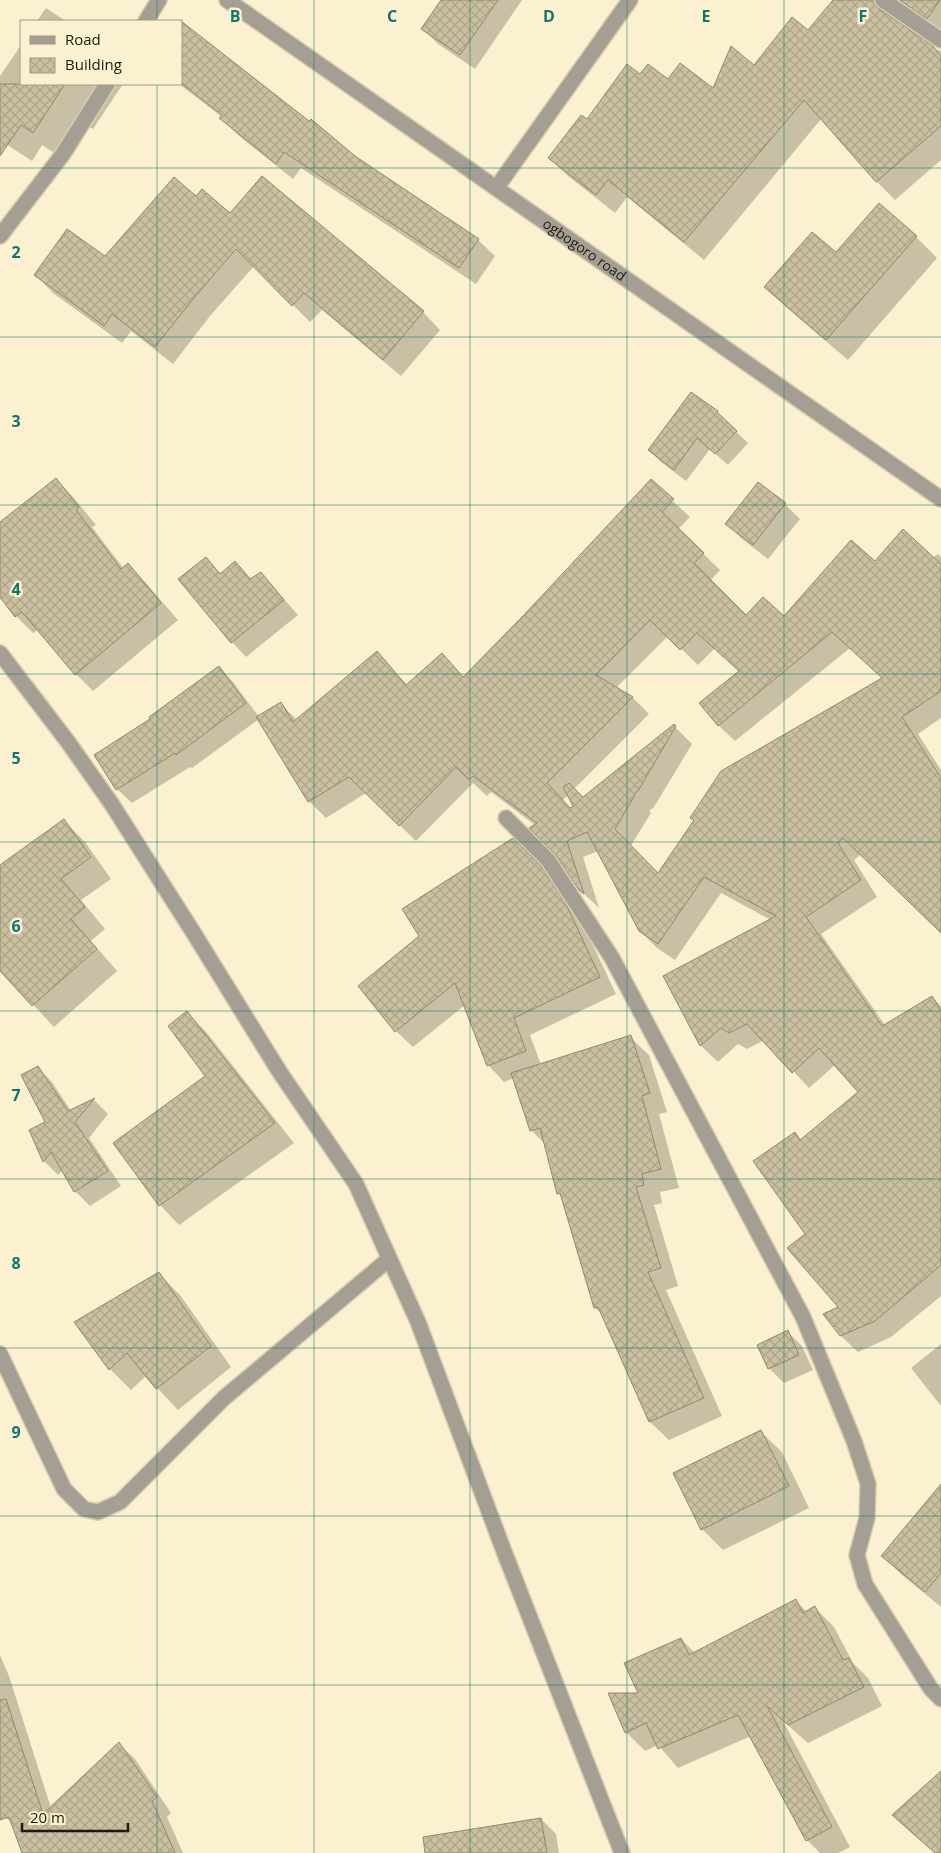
<svg xmlns="http://www.w3.org/2000/svg" width="941" height="1853" font-family="'Open Sans',sans-serif">
<defs>
<pattern id="building-cross-hatch" width="8" height="8" patternUnits="userSpaceOnUse" patternTransform="scale(1.25)"><rect width="8" height="8" fill="#cabfa0"/><path d="M0 0l8 8M0 8l8-8" fill="none" stroke="#ada489"/></pattern>
</defs>
<rect width="100%" height="100%" fill="#fbf0cf"/>
<path fill="#0003" fill-rule="evenodd" d="M443 0H522L475 69 438 44 423 29Z
M835 0H941V33L893 14V20L935 49 941 51V160L895 200 877 182 822 118 704 260 627 197 615 213 568 176 549 158 587 121 641 76 714 90 754 67 808 31Z
M46 8 66 21H37Z
M181 23 354 157 478 240 495 256 476 284 301 168 293 179 238 135 221 118 222 117 179 84H181Z
M21 45V84H123L93 129 77 119 54 153 42 145 32 161 0 140V76Z
M262 178 423 312 440 330 401 376 322 310 310 322 254 266 210 316 173 364 131 331 122 343 53 293 36 275 105 258 230 215Z
M916 237 937 258 848 360 787 308 765 287 836 254Z
M728 424 748 443 728 465 710 449 686 481 661 462 649 450Z
M56 480 73 497 96 525 92 527 124 569 128 565 145 582 178 620 93 691 76 674 39 629 33 633 16 616 2 598 0 600V524Z
M651 481 690 517 678 529 720 570 710 581 747 617 784 618 875 562 932 558 938 554 941 557V718L918 734 941 770V932L861 854 854 860 877 897 821 934 885 1025 932 997 941 1006V1296L891 1337 858 1352 841 1336 825 1314 840 1307 806 1235 795 1134 801 1140 860 1092 835 1065 809 1088 764 1040 747 1049 738 1044 718 1062 701 1046 664 976 771 920 721 893 675 960 657 948 640 931 598 851 583 857 599 908 580 890 536 826 491 792 487 796 473 783 416 841 366 793 326 818 309 801 259 719 192 768 190 767 132 803 117 789 152 720 219 667 233 682 259 717 281 704 297 720 377 653 408 686 442 655 464 678 523 618ZM668 636 698 665 715 648 740 672 718 725 735 741 850 648 884 679 658 875 630 847 651 813 649 811 654 807 692 744 674 726 583 799 574 789 649 714 633 698 616 688ZM568 795 574 806 571 809 563 800Z
M758 483 785 504 800 519 768 559 741 538 726 523Z
M206 559 221 574 235 563 252 580 261 573 298 615 246 657 232 642Z
M64 821 85 842 111 879 81 900 105 929 91 941 117 971 54 1027 0 969V866Z
M513 840 557 884 582 922 616 994 530 1035 541 1065 630 1037 649 1055 667 1112 659 1114 679 1188 660 1192 662 1203 654 1205 678 1286 666 1290 722 1416 669 1440 650 1422 603 1315 595 1308 562 1198 558 1193 546 1145 531 1130 514 1078 504 1082 488 1065 465 1005 413 1047 396 1031 421 936Z
M187 1013 207 1033 294 1143 179 1225 160 1205 207 1077Z
M37 1067 52 1082 71 1111 94 1100 108 1114 89 1138 121 1186 90 1206 75 1191 63 1170 58 1175 44 1161 31 1131 47 1123Z
M159 1274 180 1295 231 1367 178 1410 146 1376 131 1390 110 1369Z
M788 1332 802 1346 813 1370 784 1383 769 1368Z
M941 1344V1406L911 1368Z
M760 1431 782 1452 809 1508 723 1550 702 1529Z
M941 1486V1607L901 1574 883 1556Z
M796 1601 807 1612 815 1608 834 1627 853 1663 868 1678 882 1706 808 1743 783 1721 850 1847 838 1853H820L807 1840 751 1736 678 1768 658 1745 645 1751 626 1732 640 1694 681 1639 695 1653Z
M0 1655 9 1676 51 1808 119 1744 135 1759 171 1813 167 1817 183 1853H23L13 1824 6 1818 0 1798Z
M541 1819 556 1834 559 1853H461Z"/>
<path fill="url(#building-cross-hatch)" stroke="#93886a" fill-rule="evenodd" d="M441 0H498L460 55 421 29Z
M833 0H874L878 8 932 45 941 56V126L876 182 804 100 684 242 608 180 596 195 548 158 581 115 587 119 627 64 640 74 648 64 668 79 680 63 713 88 731 46 754 65 792 17 808 30Z
M900 0H940L927 19Z
M181 21 309 121 311 119 355 156 479 239 459 268 284 152 276 164 219 118 222 115 181 83Z
M0 84H65L33 133 21 125 0 156Z
M262 176 424 311 383 360 304 293 292 306 236 249 193 299 155 347 112 314 104 326 34 275 67 229 105 256 174 177 196 196 202 189 230 213Z
M879 203 917 236 826 340 764 287 812 232 836 252Z
M691 392 718 411 717 412 737 431 715 454 697 438 674 470 648 450Z
M56 478 79 507 76 510 121 569 128 563 161 603 75 675 22 612 15 617 0 597V522Z
M651 479 674 499 662 512 704 553 694 563 746 615 763 597 784 616 851 540 875 561 903 529 941 564V691L902 717 941 778V933L843 838 838 843 861 880 806 917 882 1026 932 996 941 1010V1265L875 1321 840 1336 823 1314 838 1307 787 1248 805 1234 753 1161 795 1132 800 1140 858 1092 819 1048 792 1073 747 1024 729 1033 721 1028 700 1046 663 976 776 916 704 877 658 944 639 931 587 832 567 841 584 894 579 890 555 854 529 828 537 823 473 776 469 780 456 767 399 826 349 777 308 802 256 717 281 702 293 722 377 651 406 685 442 653 463 677 522 617ZM650 620 680 650 697 633 739 671 699 703 718 726 832 632 882 678 721 771 690 818 694 820 658 873 615 829 635 795 634 794 638 791 676 726 674 724 583 797 569 783 563 787 573 806 570 808 547 783 633 697 596 675Z
M758 482 786 503 753 545 725 524Z
M206 557 220 574 235 561 250 579 261 572 284 600 231 643 178 579Z
M219 666 246 703 176 755 175 753 116 790 94 755 150 719 149 717Z
M64 819 91 857 61 879 85 907 71 919 97 949 32 1006 0 971V865Z
M513 838 541 866 566 904 600 977 514 1018 526 1051 487 1066 455 983 395 1032 358 986 419 936 402 909Z
M187 1011 275 1123 159 1206 113 1143 205 1076 168 1026Z
M631 1035 650 1093 642 1096 661 1169 642 1174 644 1185 636 1187 661 1268 648 1272 704 1398 649 1422 598 1307 594 1308 560 1193 557 1194 540 1128 530 1131 511 1073Z
M38 1066 68 1111 95 1098 75 1122 108 1171 74 1192 51 1152 43 1162 29 1130 45 1122 21 1075Z
M159 1272 211 1346 156 1389 127 1353 109 1370 74 1322Z
M788 1330 799 1355 768 1369 757 1345Z
M761 1430 789 1486 701 1530 673 1473Z
M941 1484V1573L925 1592 881 1556Z
M796 1599 803 1613 815 1606 843 1660 849 1658 864 1687 788 1725 767 1706 832 1827 806 1841 738 1715 658 1749 646 1723 625 1733 608 1693H638L624 1663 681 1638 689 1655Z
M6 1699 43 1814 119 1742 157 1797 152 1801 175 1853H22L9 1817 0 1820V1700Z
M941 1771V1853H935L892 1815Z
M541 1818 547 1853H425L423 1837Z"/>
<g fill="none" stroke-linecap="round" stroke-linejoin="round">
<g stroke="#d7ceb0" stroke-width="18">
<g id="minor">
<path id="s1" d="M227 0 941 499"/>
<path d="M883 0 941 40"/>
<path d="M146 21 159 0"/>
<path d="M497 187 630 0"/>
<path d="M0 236 63 154 107 84"/>
<path d="M0 653 68 742 111 803 193 932 279 1071 356 1184 418 1322 505 1554 622 1853"/>
<path d="M506 818 548 860 612 958 803 1317 854 1441 868 1484 867 1518 857 1555 865 1584 931 1689 941 1699"/>
<path d="M0 1354 64 1489 84 1509 98 1512 120 1502 224 1398 389 1259"/>
</g>
</g>
<use href="#minor" stroke="#a49f92" stroke-width="15"/>
</g>
<path fill="none" stroke="#0f766e" stroke-width="1" stroke-opacity="0.55" d="M157 0V21M314 0V1853M470 0V1853M627 0V1853M784 0V1853M157 84V1853M0 168H941M0 337H941M0 505H941M0 674H941M0 842H941M0 1011H941M0 1179H941M0 1348H941M0 1516H941M0 1685H941"/>
<g text-anchor="middle" stroke-width="5" stroke-linejoin="round" paint-order="stroke">
<g font-size="14" fill="#1d190d" stroke="#fbf0cf">
<text dy="5" stroke="none"><textPath href="#s1" startOffset="436">ogbogoro road</textPath></text>
</g>
</g>
<g font-size="16" text-anchor="middle" font-weight="bold" fill="#0f766e" stroke="#fbf0cf" stroke-width="5" stroke-linejoin="round" paint-order="stroke">
<text x="235" y="22">B</text>
<text x="392" y="22">C</text>
<text x="549" y="22">D</text>
<text x="706" y="22">E</text>
<text x="863" y="22">F</text>
<text x="16" y="258">2</text>
<text x="16" y="427">3</text>
<text x="16" y="595">4</text>
<text x="16" y="764">5</text>
<text x="16" y="932">6</text>
<text x="16" y="1101">7</text>
<text x="16" y="1269">8</text>
<text x="16" y="1438">9</text>
</g>
<rect x="20" y="20" width="162" height="65" fill="#fbf0cf" stroke="#a29a81"/>
<rect x="30" y="36" width="25" height="8" fill="#a49f92" stroke="#a29a81"/>
<text x="65" y="45" font-size="15" fill="#1d190d">Road</text>
<rect x="30" y="58" width="25" height="15" fill="url(#building-cross-hatch)" stroke="#a29a81"/>
<text x="65" y="70" font-size="15" fill="#1d190d">Building</text>
<path d="M22 1823v8h106v-8" fill="none" stroke="#1d190d" stroke-width="2.5"/>
<text x="30" y="1823" font-size="15" fill="#1d190d" stroke="#fbf0cf" stroke-width="4" paint-order="stroke">20 m</text>
</svg>
